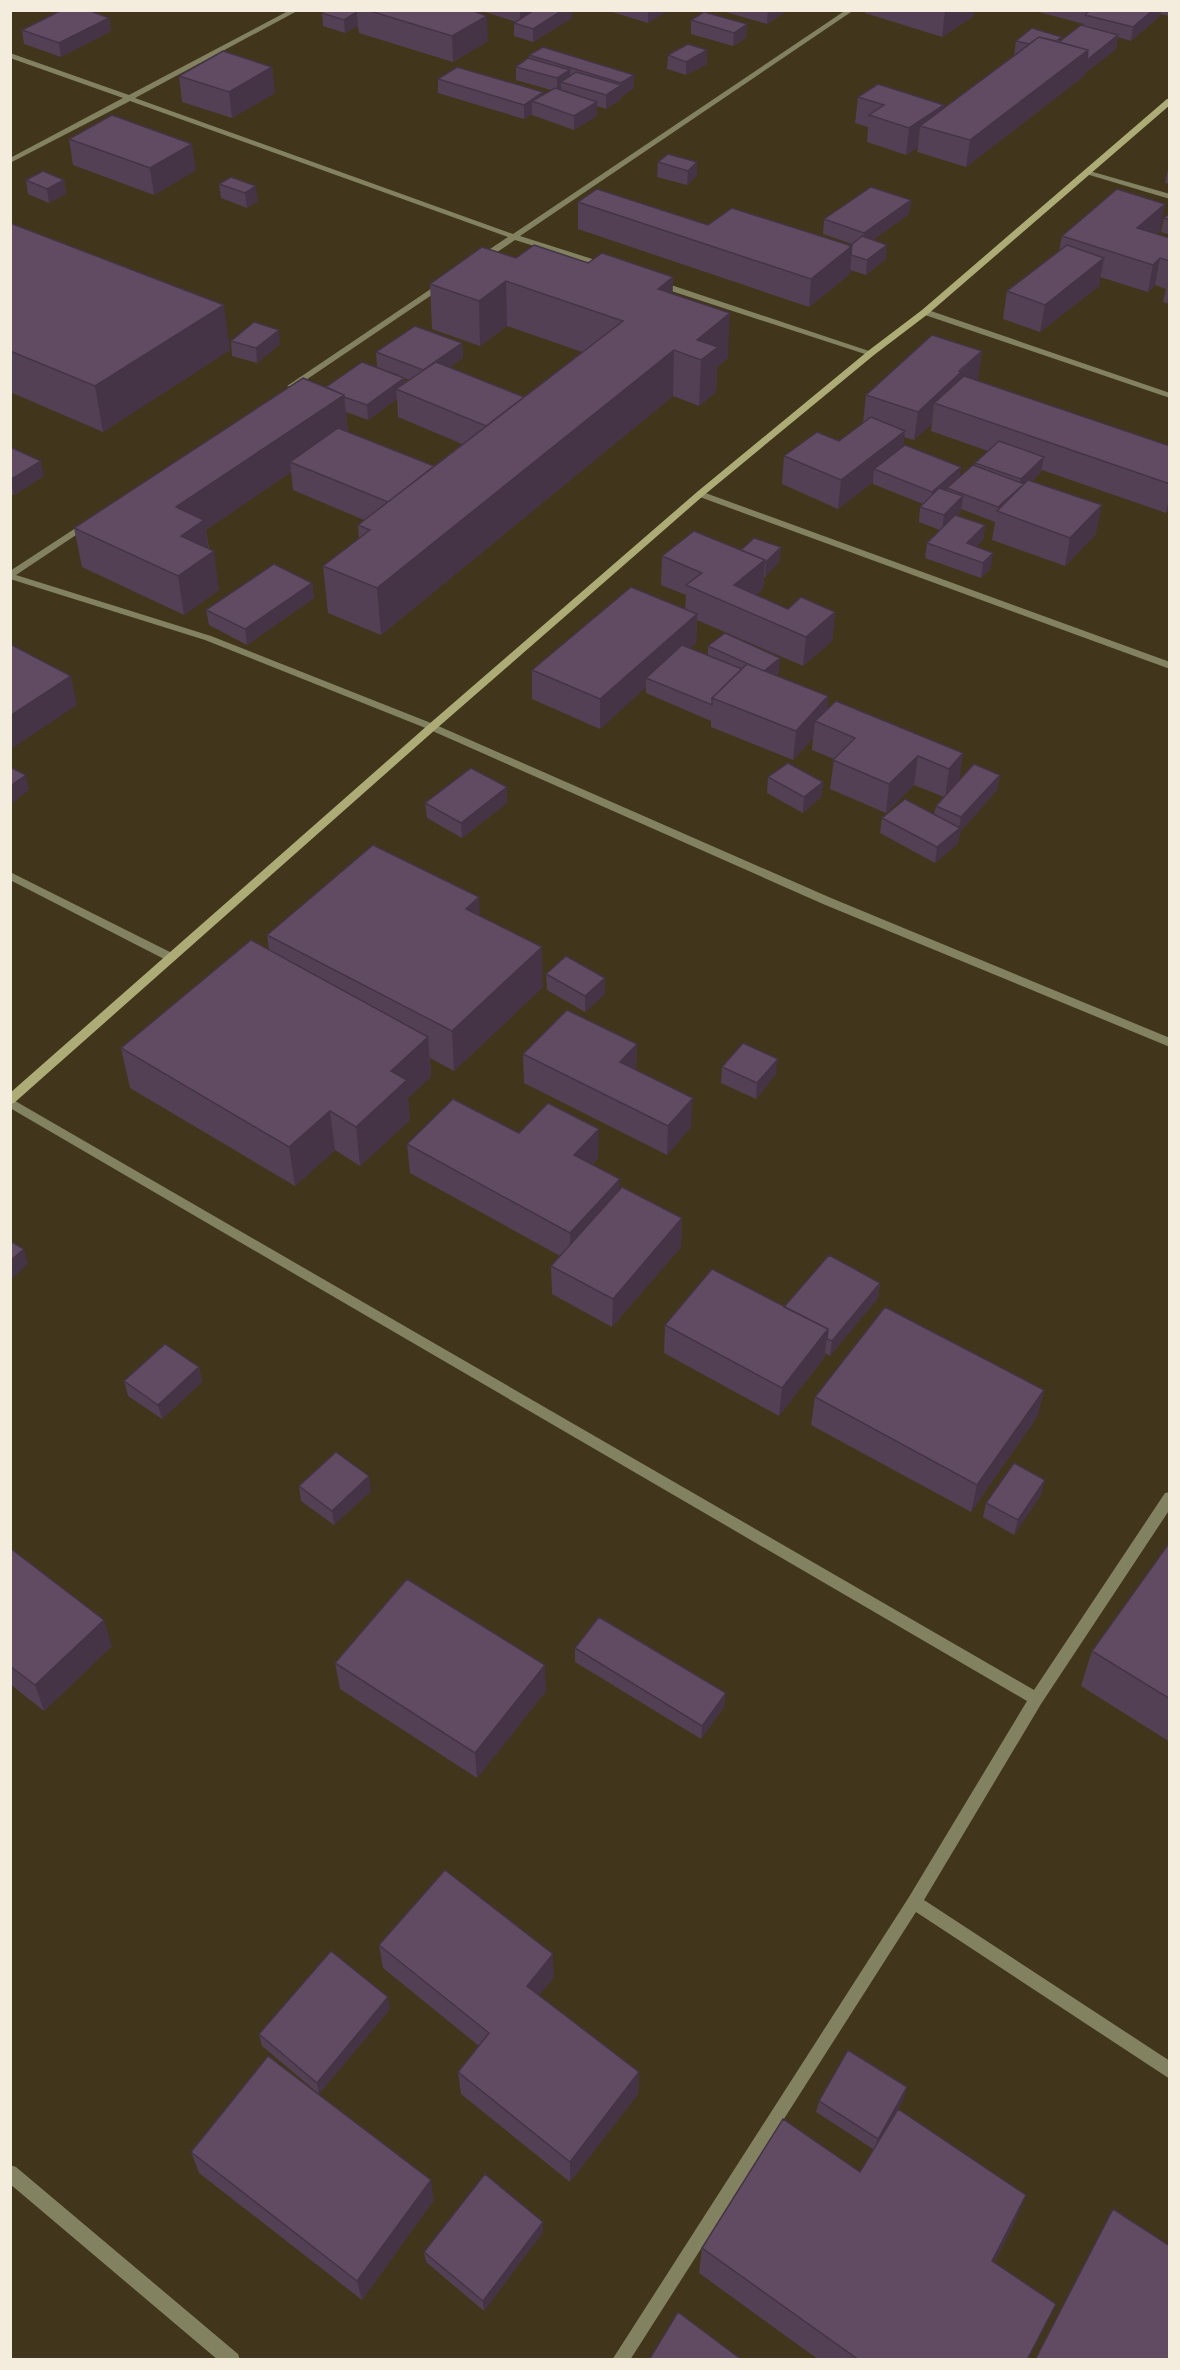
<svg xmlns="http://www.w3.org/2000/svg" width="1180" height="2370" font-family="Signika,sans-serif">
<rect width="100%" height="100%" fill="#41351b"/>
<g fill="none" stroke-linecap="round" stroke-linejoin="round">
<path fill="#828261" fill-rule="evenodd" d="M290 10H299L135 98 513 234 846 10H854L520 236 608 264V268H605L515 240 484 261H478V257L508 237 130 101 10 163V158L123 98 10 58V53L129 95Z
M1086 170 1170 194V199L1086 174Z
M441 282 448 284 294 388 287 386Z
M656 282H662L875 353 868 355 656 286Z
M922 310H928L1170 393V398L922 314Z
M700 491 1170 662V669L697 496 696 494Z
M88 520 93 523 91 525 16 575 211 636 436 725 831 898 1170 1038V1047L823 904 428 729 205 640 10 579V571Z
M10 872 176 955 177 958 172 962 168 961 10 880Z
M10 1098 1034 1690 1165 1493 1170 1492V1509L1041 1704 924 1900 1170 2061V2079L916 1912 630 2360H612L909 1897 1027 1701 10 1108Z
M10 2165 16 2167 238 2354 240 2360H218L10 2184Z"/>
<path fill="#adac77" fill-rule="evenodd" d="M1167 99H1170V105L928 314 874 355 703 496 436 729 14 1103 10 1104V1093L428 725 697 492 868 351 922 310Z"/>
</g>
<path fill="#534054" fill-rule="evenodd" d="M326 10H470L488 41 453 62 359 33 358 26 345 33 323 26 322 13Z
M479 10H572V18L533 42 514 36V23L516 22Z
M606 10H668L648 23Z
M719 10H788L767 24Z
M866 10H974V16L942 37 865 13Z
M1031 10H1170V16L1160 14V16L1131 41 1118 37 1116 49 1085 73 1084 76 966 167 917 152 918 147 906 155 867 142 868 127 855 123 858 97 943 108 1015 55H1014L1016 41 1062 40 1083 26 1084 24Z
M109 18 111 31 61 57 24 44 22 30Z
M691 20 747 24 746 38 733 46 691 34Z
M707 50V64L686 75 667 69 668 55Z
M529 55 634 75V88L621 97V99L606 109 597 106V116L574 130 532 115V114L524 119 438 93V79L543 92V95L551 90 516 80V67L529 58Z
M272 67 275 93 232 118 182 102 179 76Z
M69 139 196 170 154 195 73 165Z
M668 154 697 176 687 185 657 177 658 162Z
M1170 160V184L1165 183Z
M231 177 258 201 247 208 221 198 219 184Z
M26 180H64L66 194 49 203 28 194Z
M911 200 909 214 873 240 886 259 866 275 850 270V274L809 307 578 229V202L708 225 850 246 852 244 823 234 824 219Z
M1170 213V235L1161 232 1164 218Z
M10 223 230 350 103 432 10 392Z
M1160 231 1156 234 1170 238V304L1163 302 1166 289 1155 285 1148 292 1100 277 1099 286 1040 332 1003 319 1007 291 1059 251 1062 236Z
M516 258 588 263 673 277 672 294 728 358 717 367 716 392 699 406 673 396 381 635 328 613 323 566 359 539 358 525 364 520 293 490 291 472 206 530 209 548 219 590 184 615 82 567 74 528 326 387 399 375 377 367 376 352 462 343 463 358 450 367 524 397 582 352 507 326 480 346 432 329 430 284ZM404 378 410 380 405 383ZM397 399 398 417 462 444 434 466 348 432 346 412 368 420Z
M231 341 280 344 257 363 232 356Z
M982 351 978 379 976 381 1170 446V509L1166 513 1042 470 1041 472 1032 481 1096 534 1065 566 992 540 995 522 961 509V511L957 515 985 525 983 540 976 547 991 568 981 578 925 558 927 543 940 530 919 522 920 507 923 504 873 484V482L838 509 782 484 784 456 839 441 863 423 866 395ZM932 424 931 431 988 451 975 463V465L960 476 903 446 904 437 914 440Z
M10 447 44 476 14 495 10 494Z
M781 547 779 562 765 577H764L763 589 756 595 788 609 835 612 832 641 803 666 697 620 696 643 690 648 708 656V646L779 673 776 676 828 696 827 709 963 753 959 780 1000 775 997 790 960 832 958 843 935 863 880 833 882 818 934 814 936 806 944 797 914 785 886 813 830 789 834 759 812 750 813 738 793 760 711 727V721L646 693V687L600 729 532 699V670L685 609 686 595 661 585 662 556Z
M312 583 314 598 247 645 209 625 206 610Z
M768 777 823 782 821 797 803 813 767 793Z
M425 803H507L462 838 427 818Z
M480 916 543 987 454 1071 430 1058 431 1077 408 1098 410 1120 360 1166 335 1150 295 1186 130 1088 121 1048 269 950 267 935Z
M546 974 605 978V994L585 1012 547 990Z
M637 1044 636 1070 691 1127 667 1155 524 1083 523 1054Z
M722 1067 776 1074 756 1099 721 1083Z
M519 1133 598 1158 592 1165 620 1189 682 1218 681 1247 612 1327 552 1294 551 1266 560 1256 410 1173 407 1144Z
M880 1283 878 1298 830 1356 825 1353 824 1358 779 1416 664 1353 665 1325 784 1307Z
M199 1367 202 1382 162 1419 128 1396 124 1381Z
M1044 1390 1037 1417 971 1512 811 1425 815 1397Z
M299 1486 371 1491 334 1525 301 1501Z
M1041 1495 1014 1535 983 1517 986 1503Z
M1170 1542V1742L1081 1686 1092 1651Z
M10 1548 112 1646 44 1711 10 1684Z
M575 1648 724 1707 701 1739 575 1662Z
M335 1663 546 1691 477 1778 340 1689Z
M379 1945 554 1977 539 1995 639 2072 638 2094 570 2182 461 2094 458 2072 479 2046 383 1968Z
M390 2009 319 2094 262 2046 259 2034Z
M904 2098 898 2109 1015 2222 994 2262 1027 2360H819L699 2273 702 2248 860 2172 873 2149 816 2112 819 2101Z
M191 2152 434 2200 362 2300 199 2173Z
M543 2222V2232L484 2311 426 2262 424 2252Z"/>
<path fill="#443445" d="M520 10H541L520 23Z
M563 10H572V18L533 42V29Z
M648 10H668V11L648 23Z
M768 10H788L767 24Z
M946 10H974V16L942 37 945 11Z
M1153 10H1161L1160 16 1131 41 1133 27Z
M357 12 358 26 345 33 344 20Z
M487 16 488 41 453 62 452 36Z
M109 18 111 31 61 57 59 43Z
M747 24 746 38 733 46 734 33Z
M1118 35 1116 49 1085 73 1084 76 966 167 970 140 1088 50Z
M707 50V64L686 75V62Z
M272 67 275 93 232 118 229 92Z
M570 70V84L561 82V90L557 92V78Z
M634 75V88L621 97V83Z
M621 85V99L606 109V95Z
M543 92V105L532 101V114L524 119V105Z
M597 102V116L574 130V116Z
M944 105 941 131 920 126 918 147 906 155 909 128Z
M192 144 196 170 154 195 150 168Z
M697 162V176L687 185 688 171Z
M64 180 66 194 49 203 47 189Z
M256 186 258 201 247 208 245 193Z
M911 200 909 214 862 248 864 233Z
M1165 204 1160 231 1132 255 1137 228Z
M887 245 886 259 866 275 867 260Z
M852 246 850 274 809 307 811 279Z
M1104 258 1099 286 1040 332 1045 305Z
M1160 258 1155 285 1148 292 1153 265Z
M673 277 672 322 658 289Z
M506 281 507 326 480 346 479 301Z
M224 305 230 350 103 432 95 386Z
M730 313 728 358 717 367 716 392 699 406 701 360 697 340Z
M279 330 280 344 257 363 256 348Z
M462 343 463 358 424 385 423 370Z
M674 350 673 396 381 635 377 588Z
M982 351 978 379 958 397 934 403 932 424 914 440 918 412Z
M404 378 405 392 396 389 397 399 368 420 367 405Z
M344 395 348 433 290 462 291 472 206 530 209 554 214 551 219 590 184 615 178 576 176 507Z
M905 431 902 459 874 469 873 482 838 509 841 480Z
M1044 457 1041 472 1024 489 998 511V507L1019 488 1021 479Z
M41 461 44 476 14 495 10 480Z
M961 467 959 482 947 488 946 493 930 507 932 492Z
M1170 494V509L1166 513Z
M963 496 961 511 942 530 944 515Z
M1102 505 1096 534 1065 566 1070 538Z
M985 525 983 540 967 557V543Z
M781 547 779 562 765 577 766 562Z
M993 553 991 568 981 578 983 563Z
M765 560 763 589 740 609 734 585Z
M312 583 314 598 247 645 245 629Z
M835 612 832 641 803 666 806 637Z
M697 614 696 643 653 681 646 678V687L600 729V699Z
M780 658 779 673 763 687 764 672Z
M71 676 77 705 10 750V716Z
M828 696 826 725 815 721 813 738 793 760 796 731Z
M963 753 959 783 945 798 949 769Z
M918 756 914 785 886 813 889 784Z
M26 775 29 790 10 805V786Z
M1000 775 997 790 960 832 958 843 935 863 937 847 959 828 961 817Z
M823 782 821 797 803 813 804 797Z
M507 787V803L462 838 461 823Z
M479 897 481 937 466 909Z
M542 947 543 987 454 1071 452 1031Z
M605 978V994L585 1012V996Z
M428 1037 431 1077 408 1098 410 1120 360 1166 356 1127 391 1071Z
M637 1044 636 1073 620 1062Z
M778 1059 776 1074 756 1099 757 1083Z
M693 1098 691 1127 667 1155 668 1126Z
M330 1111 335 1150 295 1186 289 1147Z
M599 1129 598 1158 574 1184V1155Z
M620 1179 619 1208 570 1262V1233Z
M682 1218 681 1247 612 1327 613 1299Z
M24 1249 28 1264 10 1281V1261Z
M880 1283 878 1298 830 1356 832 1341Z
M828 1329 824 1358 779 1416 782 1388Z
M199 1367 202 1382 162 1419 158 1405Z
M1044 1390 1037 1417 971 1512 977 1485Z
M369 1476 371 1491 334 1525 332 1511Z
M1045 1480 1041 1495 1014 1535 1018 1520Z
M104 1620 112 1646 44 1711 35 1685Z
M545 1665 546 1691 477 1778 475 1753Z
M726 1693 724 1707 701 1739 702 1726Z
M553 1954 554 1977 528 2009 527 1986Z
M388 1997 390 2009 319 2094 317 2083Z
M639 2072 638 2094 570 2182V2162Z
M907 2087 904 2098 875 2150 878 2139Z
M431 2180 434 2200 362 2300 357 2281Z
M1026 2195 1015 2222 981 2286 992 2261Z
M543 2222V2232L484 2311 483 2301Z"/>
<path fill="#614b62" stroke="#443445" stroke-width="1.5" d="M62 10H88L109 18 59 43 22 30Z
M326 10H357V12L344 20 322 13Z
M367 10H470L487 16 452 36Z
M534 10H563L533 29 514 23Z
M1090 10H1153L1133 27 1085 15Z
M704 12 747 24 734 33 691 20Z
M1081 25 1118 35 1087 60 1088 50 1059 42Z
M1032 28 1062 37 1056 41 1039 37 1029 44 1016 41Z
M1039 37 1088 50 970 140 920 126Z
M688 44 707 50 686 62 668 55Z
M543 47 634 75 621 83 529 55Z
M223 51 272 67 229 92 179 76Z
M528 58 570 70 557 78 516 67Z
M457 67 543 92 524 105 438 79Z
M576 72 621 85 606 95 561 82Z
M878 84 944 105 909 128 869 115 884 105 858 97Z
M555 88 597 102 574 116 532 101Z
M112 115 192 144 150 168 69 139Z
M668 154 697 162 688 171 658 162Z
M43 171 64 180 47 189 26 180Z
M231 177 256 186 245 193 219 184Z
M871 187 911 200 864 233 824 219Z
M597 189 708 225 732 208 852 246 811 279 578 202Z
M1117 189 1165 204 1137 228 1170 238V261L1160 258 1153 265 1062 236Z
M1170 213V220L1164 218Z
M10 223 224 305 95 386 10 351Z
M862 236 887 245 867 260 851 255 852 246H850Z
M534 245 588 263 602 253 673 277 658 289 730 313 697 340 718 347 701 360 674 350 377 588 323 566 370 530 358 525 623 321 506 281 479 301 430 284 482 247 516 258Z
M1067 245 1104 258 1045 305 1007 291Z
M254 322 279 330 256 348 231 341Z
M415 326 462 343 423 370 376 352Z
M932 335 982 351 959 371 961 372 918 412 866 395Z
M362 362 404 378 367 405 344 397V395L326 387Z
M436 362 524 397 486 426 396 389Z
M964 376 1170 446V484L934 403Z
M303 378 344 395 176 507 204 520 181 536 214 551 178 576 74 528Z
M871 417 905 431 841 480 784 456 817 432 839 441Z
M338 428 434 466 388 502 290 462Z
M999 441 1044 457 1021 479 975 463Z
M905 445 961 467 932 492 874 469Z
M10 447 41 461 10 480Z
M973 465 1024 484 998 507 947 488Z
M1028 480 1102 505 1070 538 997 511Z
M939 488 963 496 944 515 920 507Z
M955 515 985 525 967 543 993 553 983 563 927 543Z
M694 531 765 560 734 585 788 609 801 597 835 612 806 637 686 585 702 573 662 556Z
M754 538 781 547 766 562 764 561 765 560 741 550Z
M274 564 312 583 245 629 206 610Z
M631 587 697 614 600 699 532 670Z
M725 633 780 658 764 671 708 646Z
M10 644 71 676 10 716Z
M682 645 742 669 712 698V705L646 678Z
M747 664 828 696 796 731 712 698Z
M836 701 963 753 949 769 918 756 889 784 833 760 855 738 815 721Z
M788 763 823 782 804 797 768 777Z
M974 764 1000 775 961 817 936 806Z
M10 767 26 775 10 786Z
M471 768 507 787 461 823 425 803Z
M905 799 960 828 937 847 882 818Z
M373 845 479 897 466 909 542 947 452 1031 267 935Z
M251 940 428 1037 391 1071 407 1080 356 1127 330 1111 289 1147 121 1048Z
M566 956 605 978 585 996 546 974Z
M567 1010 637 1044 620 1062 693 1098 668 1126 523 1054Z
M743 1043 778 1059 757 1083 722 1067Z
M453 1099 519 1133 548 1103 599 1129 574 1155 620 1179 570 1233 407 1144Z
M622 1187 682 1218 613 1299 551 1266Z
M10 1241 24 1249 10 1261Z
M829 1255 880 1283 832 1341 827 1339 828 1329 784 1307Z
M712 1269 828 1329 782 1388 665 1325Z
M885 1307 1044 1390 977 1485 815 1397Z
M165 1344 199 1367 158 1405 124 1381Z
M336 1452 369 1476 332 1511 299 1486Z
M1014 1463 1045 1480 1018 1520 986 1503Z
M1170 1542V1699L1092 1651Z
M10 1548 104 1620 35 1685 10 1666Z
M407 1579 545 1665 475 1753 335 1663Z
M599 1617 726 1693 702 1726 575 1648Z
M445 1870 553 1954 527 1986 639 2072 570 2162 458 2072 489 2033 379 1945Z
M331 1951 388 1997 317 2083 259 2034Z
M848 2050 907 2087 878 2139 819 2101Z
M268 2056 431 2180 357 2281 191 2152Z
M898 2109 1026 2195 992 2261 1056 2304 1027 2360H859L702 2248 783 2119 860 2172Z
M485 2174 543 2222 483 2301 424 2252Z
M1113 2209 1170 2246 1169 2360H1035Z
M678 2312 742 2360H649Z"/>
<rect width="1180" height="2370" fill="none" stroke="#f4edde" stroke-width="24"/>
</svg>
